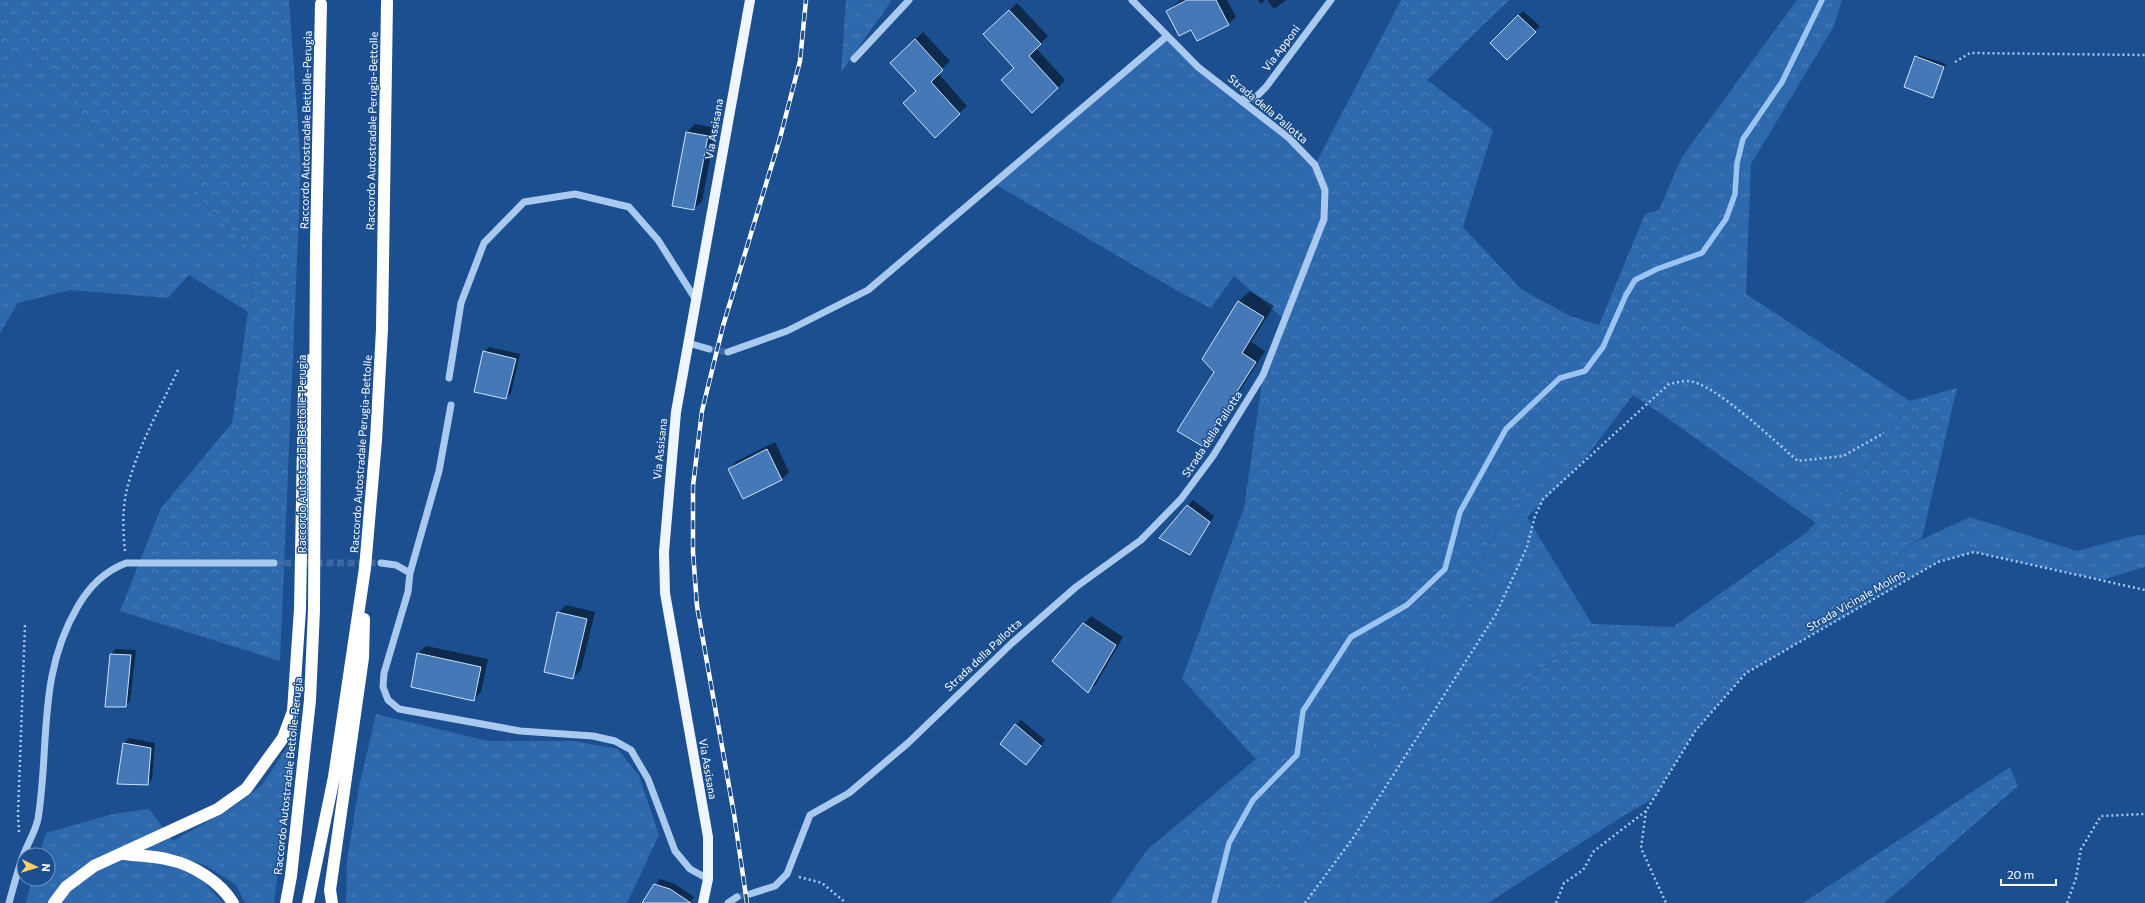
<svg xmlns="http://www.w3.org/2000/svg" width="2145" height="903" font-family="Commissioner,sans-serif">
<defs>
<pattern id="grass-tufts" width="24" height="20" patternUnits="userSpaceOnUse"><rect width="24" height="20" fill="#2e69ad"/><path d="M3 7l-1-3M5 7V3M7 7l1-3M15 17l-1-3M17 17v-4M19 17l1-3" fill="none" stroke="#4d80b9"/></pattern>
<pattern id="forest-crowns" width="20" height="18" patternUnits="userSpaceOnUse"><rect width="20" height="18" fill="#2e69ad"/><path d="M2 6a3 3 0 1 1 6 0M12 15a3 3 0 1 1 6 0" fill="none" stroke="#4d80b9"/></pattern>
</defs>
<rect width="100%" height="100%" fill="#1b4f8f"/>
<path fill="url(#grass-tufts)" d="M846 0H892L841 72Z
M1797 0H1842L1834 26 1751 164 1746 294 1910 401 1870 464 1816 523 1657 411 1689 357 1677 205 1659 210 1682 157Z
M1167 36 1312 161 1321 180 1324 214 1286 321 1234 276 1211 308 1181 293 993 183Z
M29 48 139 183 177 175 256 256 248 312 189 275 168 298 70 290 18 303 0 333V83Z
M1557 447 1581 464 1527 517 1592 624 1506 701 1360 861 1346 903H1265L1475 596 1489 540Z
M1970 517 2077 551 2137 535H2145V567L2102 580 1974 552 1938 562 1876 598 1903 548Z
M376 714 488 741H573L618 749 639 776 659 835 627 903H346L347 860 359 787Z
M295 735 274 903H245L236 885 207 866 181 857 223 903H26L32 879H48V855H39L46 833 113 814 149 809 173 841 235 806 262 785Z
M1148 849 1175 903H1110Z"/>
<path fill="url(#forest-crowns)" d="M0 0H289L301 166 280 661 120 611 161 508 232 423 256 256 177 175 139 183 29 48 0 83Z
M1401 0H1509L1427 80 1493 130 1463 227 1521 289 1570 316 1599 325 1645 214 1677 205 1690 269 1689 358 1657 411 1633 395 1581 464 1557 447 1489 540 1475 596 1265 903H1172L1148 849 1256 759 1182 679 1244 508 1263 375 1324 219 1325 190 1315 165Z
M1957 388 1922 538 1903 548 1876 598 1746 673 1696 730 1654 798 1623 816 1488 903H1346L1360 861 1396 792 1506 701 1592 624 1673 627 1807 532 1870 464 1910 401Z
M2010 767 2018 786 1884 903H1803Z"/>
<path fill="#0007" d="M1181 0H1227L1236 17 1228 24 1191 28 1167 11Z
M1258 0H1265L1261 4Z
M1267 0H1286L1274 9Z
M1017 3 1048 36 1036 48 1065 80 1058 88 1015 68 992 27Z
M1523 11 1540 26 1507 58 1492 43Z
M923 32 950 61 938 73 967 106 935 136 917 91 899 55Z
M1919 55 1946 64 1933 96 1916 57Z
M695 124 716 128 702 201 694 209 687 132Z
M1250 291 1274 306 1251 342 1265 351 1212 435 1202 445 1216 372 1203 359 1239 301Z
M489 347 520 354 511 393 506 398 484 352Z
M775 442 789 472 782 479 729 469 737 461Z
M1193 500 1214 516 1190 554 1161 537Z
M566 605 595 612 581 670 573 678 558 613Z
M1091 616 1123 637 1096 684 1088 691 1084 624Z
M426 646 488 659 481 692 473 700 418 653Z
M116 649 136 650 130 701 125 706 111 654Z
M1021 720 1045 740 1030 759 1016 725Z
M129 738 155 743 152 779 147 784 123 744Z
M660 879 675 884 694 897 690 903H643Z"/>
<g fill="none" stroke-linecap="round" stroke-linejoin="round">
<path stroke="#9cc4f0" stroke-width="5.5" d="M1214 903 1229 843 1253 800 1297 755 1303 711 1351 637 1407 605 1445 569 1460 512 1506 429 1560 378 1585 371 1603 347 1626 295 1635 280 1657 269 1702 253 1726 219 1735 194 1737 163 1743 139 1782 82 1822 0"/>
</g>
<path fill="#4478b7" stroke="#cfe3fa" d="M1187 0H1216L1229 25 1197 41 1191 30 1179 36 1166 11Z
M1009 10 1041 44 1029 56 1058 88 1032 113 1001 80 1014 68 983 34Z
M1518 15 1536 32 1507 60 1490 43Z
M915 39 943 70 931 82 960 114 935 138 903 103 916 91 890 63Z
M1915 56 1944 67 1933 98 1904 87Z
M686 132 708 136 694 210 672 206Z
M1238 301 1264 317 1242 353 1256 362 1202 446 1177 431 1214 372 1202 359Z
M483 351 516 359 506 399 474 392Z
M767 449 782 480 743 499 728 469Z
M1187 505 1210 522 1190 555 1159 538Z
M557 612 587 619 573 679 544 672Z
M1083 623 1116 645 1088 693 1052 661Z
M417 653 481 667 474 701 411 687Z
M110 654 131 655 126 707H105Z
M1015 724 1041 746 1026 765 1000 744Z
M123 743 151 748 148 785 117 784Z
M654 884 670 889 691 903H642Z"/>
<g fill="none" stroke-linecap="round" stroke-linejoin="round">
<path stroke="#3d69a0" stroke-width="7" stroke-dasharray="7 3.5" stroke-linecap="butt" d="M709 349 728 352
M274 563H381
M737 897 750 894"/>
<path stroke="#a9c9ee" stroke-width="2.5" stroke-dasharray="2 3" stroke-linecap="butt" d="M1955 62 1970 53 2145 55
M125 551C123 531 122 509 127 489 137 448 160 408 178 370
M1646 811 1641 848 1666 903
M19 832 18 814 25 625
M799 877 822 883 846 903
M1305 903 1353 838 1496 614 1527 547 1535 516 1543 499 1669 384C1675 383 1681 381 1687 381 1713 381 1776 443 1798 461L1843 456 1884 433
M1556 903 1564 883 1583 870 1594 851 1646 811 1696 730 1746 673 1938 562 1974 552 2145 590
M2067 903 2076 878 2081 849 2101 816 2145 814"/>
<path stroke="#a9c9ee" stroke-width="7" d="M854 59 909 0
M1242 99 1255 98 1266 87 1331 0
M688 343 709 349
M728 352 787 331 868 290 1167 36
M449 378 461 303 484 243 524 202 575 194 629 207 658 240 696 300
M451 405 439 471 410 573 408 592 384 673 383 687 388 700 399 709 520 731 593 736 615 741 631 750 648 779 675 851 690 869 708 879
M381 563 396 565 410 573
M750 894 775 886 787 874 810 815 849 793 908 743 1012 643 1076 587 1141 540 1181 499 1213 456 1263 375 1324 219 1325 190 1315 165 1289 138 1198 67 1132 0
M9 903C13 888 17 873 22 859 26 846 35 833 38 819 50 745 37 675 78 606 89 587 105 571 126 563H274
M728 903 737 897"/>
<path stroke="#f0f6ff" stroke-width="10" d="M703 903 708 879V837L665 593 664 552 676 412 750 0"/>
<path stroke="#fff" stroke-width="12" d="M124 854C139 856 156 856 170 860 194 865 221 883 233 903
M54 903 66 887 94 866 218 809 246 789 283 738 293 711 300 609 304 392 310 360
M286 903 291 876 310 700 314 610 316 243 321 4
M308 903 334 777 365 568 376 440 382 329 387 2
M332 903 330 890 363 658 364 619"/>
<g stroke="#fff" stroke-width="4.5">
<path id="rail" d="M747 903 734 814 697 606 693 552V486L702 411 723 326 780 138 800 61 806 0"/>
</g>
<use href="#rail" stroke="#1b4f8f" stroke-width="3" stroke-dasharray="9" stroke-linecap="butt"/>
</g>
<g text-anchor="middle" stroke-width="3" stroke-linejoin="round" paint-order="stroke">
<g font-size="11" fill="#fff" stroke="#1b4f8f">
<text transform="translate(1281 48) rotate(-53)" y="4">Via Apponi</text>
<text transform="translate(1268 109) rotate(40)" y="4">Strada della Pallotta</text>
<text transform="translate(714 129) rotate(-80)" y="4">Via Assisana</text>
<text transform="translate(306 130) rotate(-89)" y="4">Raccordo Autostradale Bettolle-Perugia</text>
<text transform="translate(372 131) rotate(-89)" y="4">Raccordo Autostradale Perugia-Bettolle</text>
<text transform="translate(1212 434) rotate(-57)" y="4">Strada della Pallotta</text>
<text transform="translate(660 449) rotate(-84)" y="4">Via Assisana</text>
<text transform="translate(302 454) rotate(-90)" y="4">Raccordo Autostradale Bettolle-Perugia</text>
<text transform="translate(361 454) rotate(-86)" y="4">Raccordo Autostradale Perugia-Bettolle</text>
<text transform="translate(1856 600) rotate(-30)" y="4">Strada Vicinale Molino</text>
<text transform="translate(983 655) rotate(-43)" y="4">Strada della Pallotta</text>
<text transform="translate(708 769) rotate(80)" y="4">Via Assisana</text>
<text transform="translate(288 776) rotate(-84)" y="4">Raccordo Autostradale Bettolle-Perugia</text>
</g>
</g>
<g transform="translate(36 867) rotate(94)"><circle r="19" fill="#1b4f8f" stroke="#7695bc"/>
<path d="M0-3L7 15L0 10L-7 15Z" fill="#ffd166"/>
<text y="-6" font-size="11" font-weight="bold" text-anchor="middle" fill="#ffffff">N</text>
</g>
<path d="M2001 879v6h55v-6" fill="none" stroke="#ffffff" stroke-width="2"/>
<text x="2007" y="879" font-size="12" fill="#ffffff" stroke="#1b4f8f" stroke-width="3" paint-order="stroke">20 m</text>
</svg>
